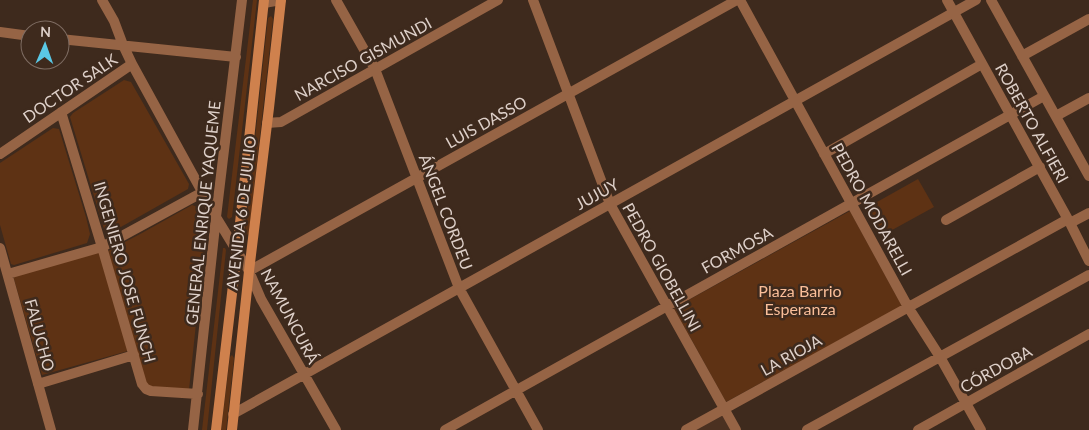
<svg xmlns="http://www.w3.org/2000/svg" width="1089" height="430" font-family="Lato,sans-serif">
<rect width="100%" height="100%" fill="#3e2a1d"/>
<path fill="#4b3121" d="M723 413 733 430H692Z"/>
<path fill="#5e3214" d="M253 0H257L232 217 229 219 227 217Z
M271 16 273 19 249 233 247 235 245 232 268 18Z
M124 80 131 82 189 184 188 189 112 232 104 229 70 117 73 113Z
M53 128 59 129 86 217 90 234 87 243 14 265 11 264 0 225V163Z
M918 179 934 207 883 235 868 207Z
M192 205 200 208 207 219 189 390 147 386 108 251 142 233Z
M850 211 902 306 726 402 674 308Z
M223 248H225L226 250 207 430H202Z
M99 252 128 351 42 375 13 276Z
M232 355 234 358 226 430H221L230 357Z"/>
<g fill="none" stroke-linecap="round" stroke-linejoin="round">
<path stroke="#966445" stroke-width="10" d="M102 0 114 21 123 45 132 64 216 217 249 271 261 299 336 430
M336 0 375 69 459 288 538 430
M533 0 610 204 736 430
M740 0 908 307 940 357 981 430
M947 0 1070 223 1089 261
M991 0 1089 176
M264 3 281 0
M0 32 30 36
M60 39 236 57
M1022 56 1089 19
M61 112 102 247 142 384 146 389 151 391 198 394
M1056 116 1089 98
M267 123 281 122 498 0
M0 154 132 64
M824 154 982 64
M946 220 1040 167
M1070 223 1089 213
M0 248 51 430
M249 271 737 0
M8 274 102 247 203 192
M38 384 134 355
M233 414 976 0
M193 430 216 217 242 0
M445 430 1044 96
M686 430 1068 219
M807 430 1089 275
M918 430 1089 334"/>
<path stroke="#cf814d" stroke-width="10" d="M216 430 237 251 264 0
M232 430 249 271 269 108 281 0"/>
</g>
<g text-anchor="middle" stroke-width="5" stroke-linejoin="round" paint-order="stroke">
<g font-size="16" fill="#ded0c9" stroke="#3e2a1d">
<text transform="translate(363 59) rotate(-29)" y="6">NARCISO GISMUNDI</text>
<text transform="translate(70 88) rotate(-34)" y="6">DOCTOR SALK</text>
<text transform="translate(486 122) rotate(-29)" y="6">LUIS DASSO</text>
<text transform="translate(1032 123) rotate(61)" y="6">ROBERTO ALFIERI</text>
<text transform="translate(597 194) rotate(-29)" y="6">JUJUY</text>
<text transform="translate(872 209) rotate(61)" y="6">PEDRO MODARELLI</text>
<text transform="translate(446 212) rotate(69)" y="6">ÁNGEL CORDEU</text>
<text transform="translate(203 213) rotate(-84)" y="6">GENERAL ENRIQUE YAQUEME</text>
<text transform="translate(241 213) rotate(-83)" y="6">AVENIDA 6 DE JULIO</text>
<text transform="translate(737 250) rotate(-29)" y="6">FORMOSA</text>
<text transform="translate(662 267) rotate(61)" y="6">PEDRO GIOBELLINI</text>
<text transform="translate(125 272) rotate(74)" y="6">INGENIERO JOSE FUNCH</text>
<text transform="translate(290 316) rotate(62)" y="6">NAMUNCURÁ</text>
<text transform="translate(40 335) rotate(75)" y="6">FALUCHO</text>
<text transform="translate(791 355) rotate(-29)" y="6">LA RIOJA</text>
<text transform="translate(996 369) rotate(-29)" y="6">CÓRDOBA</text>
</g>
<g font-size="16" fill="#fabe99" stroke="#3e2a1d">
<text x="800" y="297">Plaza Barrio<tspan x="800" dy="18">Esperanza</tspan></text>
</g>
</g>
<g transform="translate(45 45) rotate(2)"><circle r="24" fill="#3e2a1d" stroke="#7e6c62"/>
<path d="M0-4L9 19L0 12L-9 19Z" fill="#5ac8e5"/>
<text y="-8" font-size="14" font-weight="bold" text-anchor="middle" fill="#ded0c9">N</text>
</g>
</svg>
